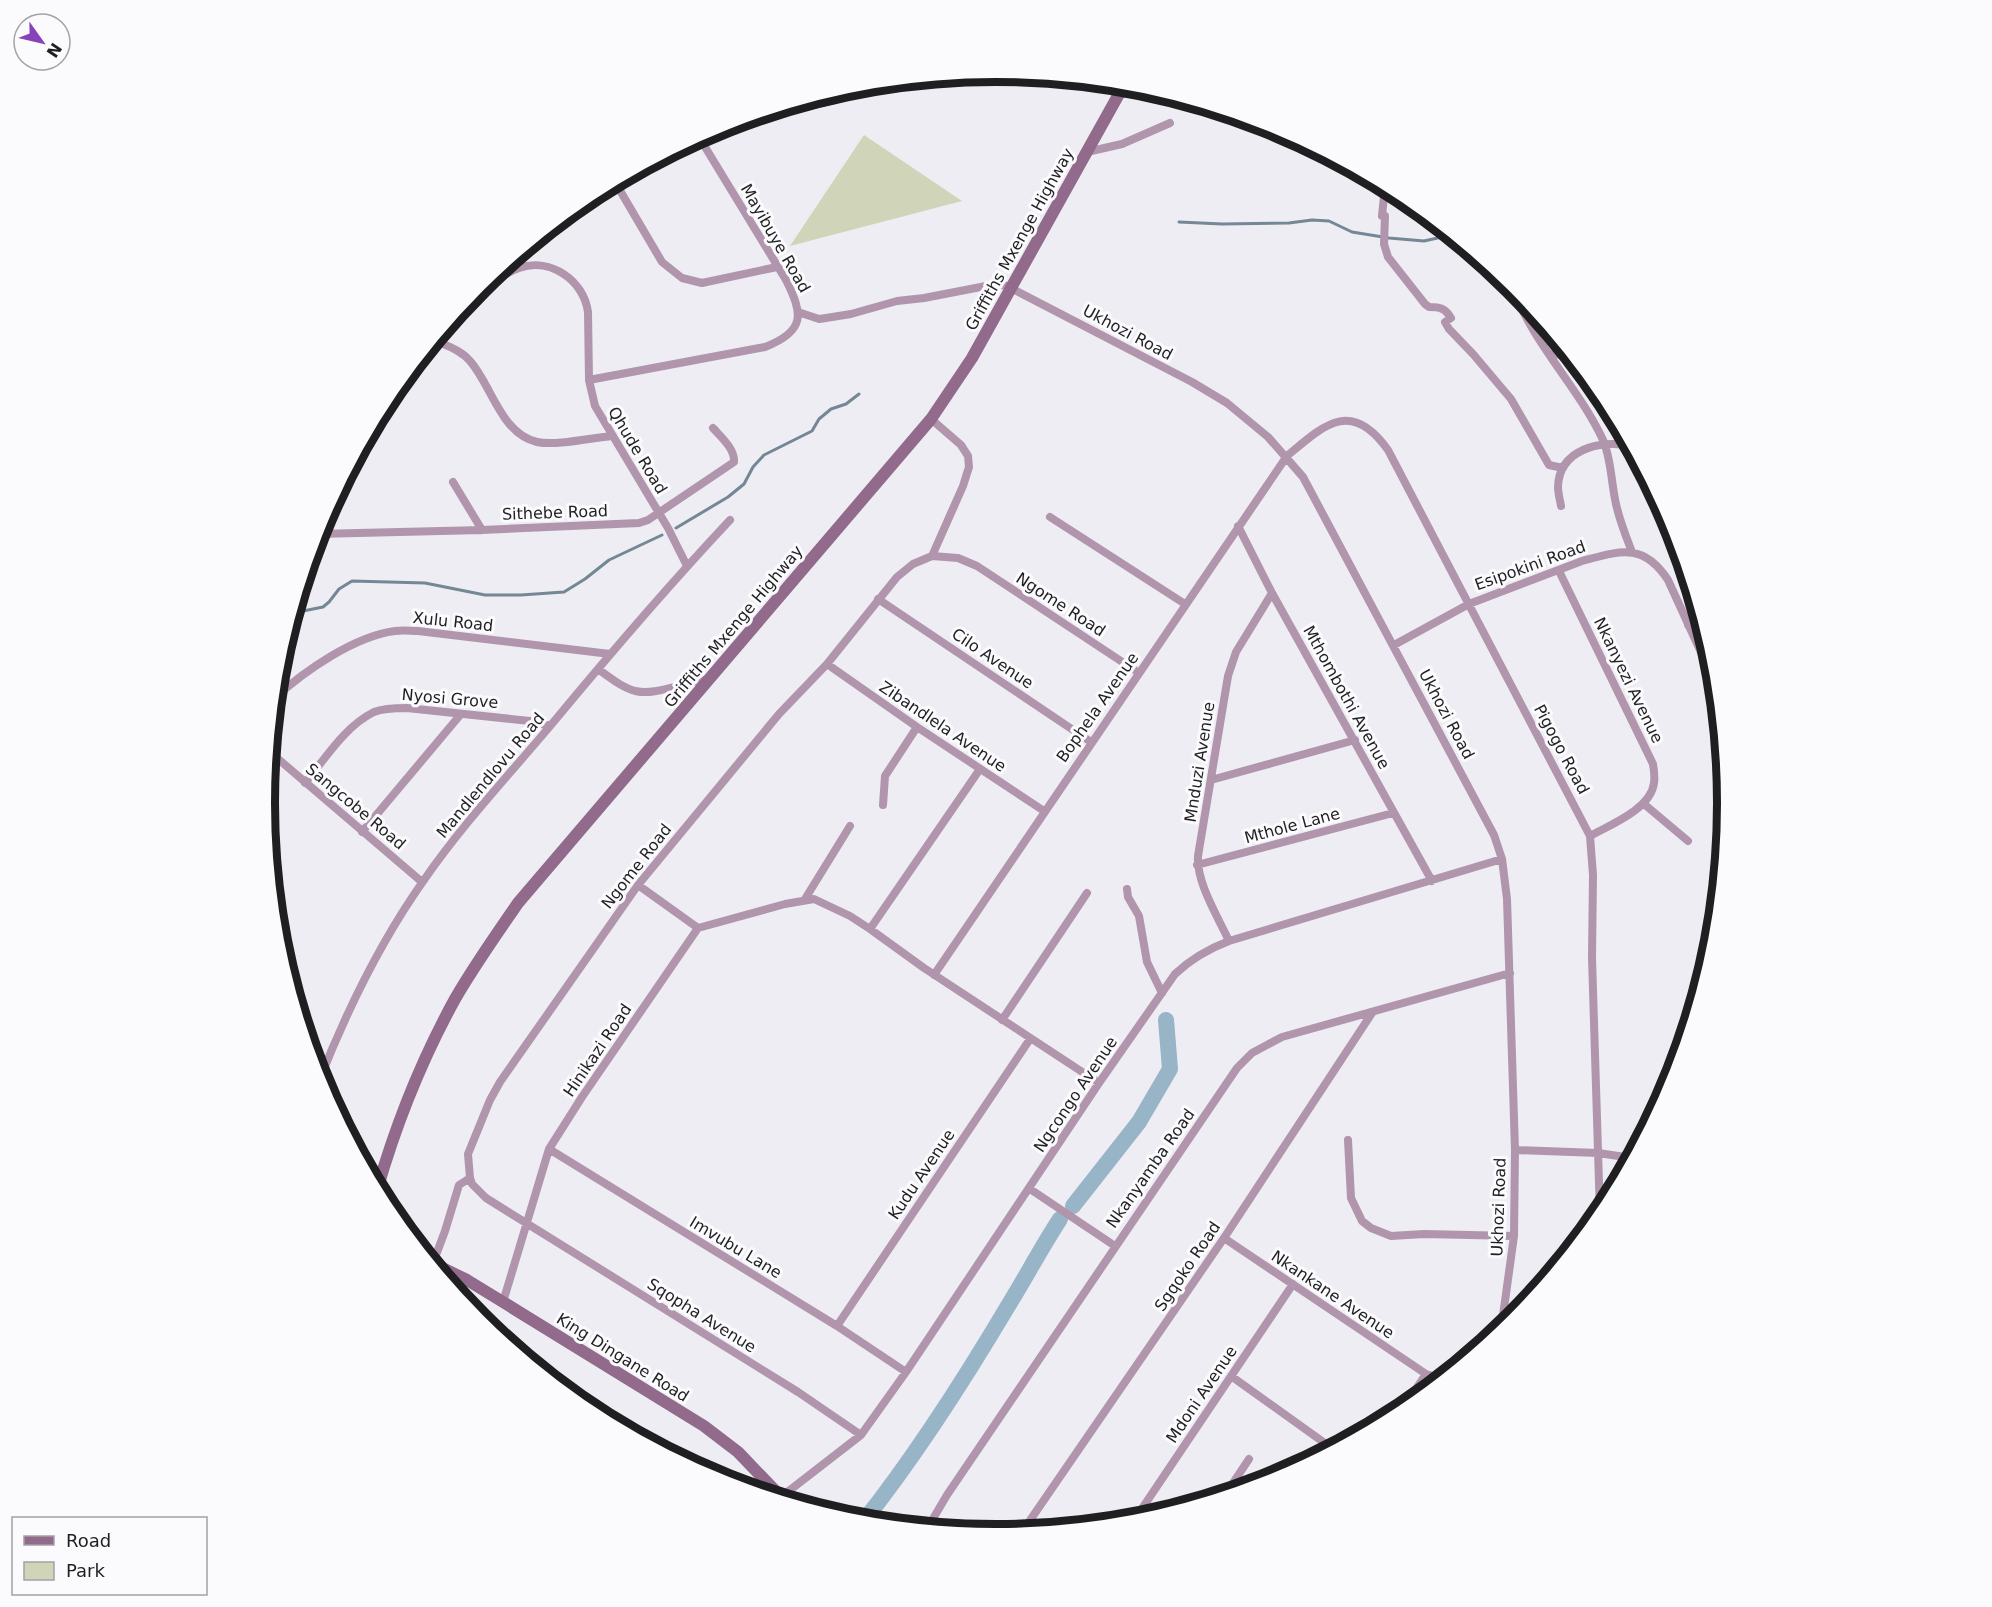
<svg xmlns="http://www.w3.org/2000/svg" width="1992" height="1607" font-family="'DejaVu Sans',sans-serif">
<rect width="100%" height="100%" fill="#eeedf3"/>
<path fill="#d0d5ba" d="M864 135 962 201 790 246Z"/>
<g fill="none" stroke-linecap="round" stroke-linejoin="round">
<path stroke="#748795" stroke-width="3" d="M1179 222 1222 224 1289 223 1312 220 1329 221 1352 232 1389 238 1424 241 1451 235
M676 528 728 497 744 484 753 467 764 455 812 431 819 419 831 409 846 404 859 394
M293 613 323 607 329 602 339 589 352 581 425 583 485 595H521L564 592 585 579 609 560 662 535"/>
<path stroke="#98b4c7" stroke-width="16" d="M1073 1206 1139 1122 1170 1069 1166 1020
M863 1522C917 1454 964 1380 1008 1306 1026 1277 1041 1248 1060 1219"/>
<path stroke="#b095ac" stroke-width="8" d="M1118 95 1129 93 1139 86
M716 128 835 100 859 85
M1087 152 1122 144 1170 123
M615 182 662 262 682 278 702 283 777 267
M1385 186 1382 216H1385L1384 244 1388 257 1425 304 1429 307C1440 307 1445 308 1451 318L1445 322 1449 329 1473 354 1511 399 1549 465 1563 468
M1512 285C1531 342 1578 386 1603 440 1611 458 1611 480 1615 499 1618 517 1625 534 1632 552
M471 296C486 287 502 274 519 268 551 257 584 281 588 312L589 380 595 406 668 528 687 566
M798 312 819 319 826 318 851 314 897 301 924 298 986 286 1005 285 1192 382 1227 403 1268 437 1303 477 1494 835 1502 859 1507 899 1515 1150 1514 1236 1501 1330
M434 340C447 346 461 350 470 361 492 386 501 434 537 442 556 446 591 438 612 436
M1549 354 1565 355 1574 360
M589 380 765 347C806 331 803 314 786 280L699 137
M931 419 961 445 968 456 969 467 963 486 932 556
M363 443C383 430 390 408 397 386
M453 482 482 530
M1561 506C1560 500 1558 493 1558 487 1559 450 1600 439 1630 446
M1050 517 1185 604
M1238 526 1272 593 1432 881
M317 534 482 530 639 523 648 520 734 462C735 449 721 437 713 428
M1559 571 1653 764C1654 770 1655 777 1654 783 1651 809 1610 825 1590 836
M878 599 1091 742
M1688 625 1702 623
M1394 645 1469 604 1582 561C1620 551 1643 542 1668 580L1716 685
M827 664 917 727 1044 811
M598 669C633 695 638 697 681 685 691 682 699 680 709 680
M275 698C304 671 355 636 395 631 403 630 411 631 418 631L610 654
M270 752 422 882
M1211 780 1355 740
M305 783C325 759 345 726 374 712 384 708 396 708 407 708L530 721 550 726
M1644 804 1688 841
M883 805 885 776 917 727
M362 832 461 714
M1197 865 1393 813
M638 885 698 928
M1127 889 1128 897 1139 916 1147 962 1162 993
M805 899 850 826
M870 929 980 769
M1229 941C1218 917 1196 882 1198 856L1228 676 1236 652 1272 593
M934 975 1287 456C1324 425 1351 398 1388 450L1590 836 1593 875 1592 958 1600 1215
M1002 1020 1087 893
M319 1081C347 1010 380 942 424 880 462 825 508 776 551 725 609 655 668 586 730 520
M1348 1140 1351 1198 1362 1221 1371 1228 1391 1236 1424 1234 1514 1236
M549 1149 837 1326 906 1372
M1515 1150 1598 1153 1632 1158
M1030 1189 1115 1246
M1224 1238 1426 1374
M433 1263 445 1231 459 1185 470 1178
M455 1292 467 1280
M503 1302 549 1149 582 1097 698 928 785 904 814 899 850 916 870 929 924 968 1099 1083
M837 1326 1030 1039
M1231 1376 1333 1449
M1400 1413 1426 1374 1443 1379
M861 1435 798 1392 486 1198 472 1184 470 1178 468 1154 490 1100 500 1082 638 885 779 714 827 664 897 577 913 564 932 556 958 558 977 566 1139 673
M1225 1495 1249 1459
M781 1497 861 1435 906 1372 1099 1083 1175 974C1191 959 1208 949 1229 941L1502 859
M1133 1522 1293 1284
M929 1528 934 1517 947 1495 1237 1068 1252 1053 1282 1037 1510 973
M1022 1532 1224 1238 1372 1013"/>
<path stroke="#916a8c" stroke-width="12" d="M377 1190C396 1124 422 1059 455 999 474 966 496 935 518 903L931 419 972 358 1124 85
M430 1262 467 1280 503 1302 704 1426 738 1452 784 1500"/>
</g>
<g text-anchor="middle" stroke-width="6" stroke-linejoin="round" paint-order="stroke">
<g font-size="16" fill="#1f1f21" stroke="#fbfbfe">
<text transform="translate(776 238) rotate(60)" y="6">Mayibuye Road</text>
<text transform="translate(1019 239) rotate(-61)" y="6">Griffiths Mxenge Highway</text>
<text transform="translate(1128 332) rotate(28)" y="6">Ukhozi Road</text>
<text transform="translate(638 450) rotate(59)" y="6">Qhude Road</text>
<text transform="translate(555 512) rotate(-2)" y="6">Sithebe Road</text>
<text transform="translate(1530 565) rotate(-20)" y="6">Esipokini Road</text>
<text transform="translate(1061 604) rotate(33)" y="6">Ngome Road</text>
<text transform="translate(453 621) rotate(6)" y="6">Xulu Road</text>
<text transform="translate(733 626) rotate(-50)" y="6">Griffiths Mxenge Highway</text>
<text transform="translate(993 658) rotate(34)" y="6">Cilo Avenue</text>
<text transform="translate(1629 680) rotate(64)" y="6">Nkanyezi Avenue</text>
<text transform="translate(1347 697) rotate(61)" y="6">Mthombothi Avenue</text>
<text transform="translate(450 698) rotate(5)" y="6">Nyosi Grove</text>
<text transform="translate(1097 707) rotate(-55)" y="6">Bophela Avenue</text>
<text transform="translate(1447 714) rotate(62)" y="6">Ukhozi Road</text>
<text transform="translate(943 726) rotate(34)" y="6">Zibandlela Avenue</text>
<text transform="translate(1562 749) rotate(62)" y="6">Pigogo Road</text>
<text transform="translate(1199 762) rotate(-81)" y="6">Mnduzi Avenue</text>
<text transform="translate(490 775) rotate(-50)" y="6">Mandlendlovu Road</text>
<text transform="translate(356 806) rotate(40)" y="6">Sangcobe Road</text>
<text transform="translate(1292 825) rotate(-15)" y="6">Mthole Lane</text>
<text transform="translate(636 866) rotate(-52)" y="6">Ngome Road</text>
<text transform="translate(597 1050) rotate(-56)" y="6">Hinikazi Road</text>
<text transform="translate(1075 1094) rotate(-56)" y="6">Ngcongo Avenue</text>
<text transform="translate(1150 1168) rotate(-55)" y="6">Nkanyamba Road</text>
<text transform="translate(921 1174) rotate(-56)" y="6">Kudu Avenue</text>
<text transform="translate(1498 1207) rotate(-88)" y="6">Ukhozi Road</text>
<text transform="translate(736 1247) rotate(31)" y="6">Imvubu Lane</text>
<text transform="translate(1187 1266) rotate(-56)" y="6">Sgqoko Road</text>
<text transform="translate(1333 1294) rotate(34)" y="6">Nkankane Avenue</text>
<text transform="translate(702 1315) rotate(32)" y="6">Sqopha Avenue</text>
<text transform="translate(623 1357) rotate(32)" y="6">King Dingane Road</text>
<text transform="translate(1201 1394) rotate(-56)" y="6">Mdoni Avenue</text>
</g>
</g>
<path d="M0 0H1992V1607H0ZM275 803a721 721 0 1 1 1442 0a721 721 0 1 1-1442 0Z" fill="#fbfbfe" fill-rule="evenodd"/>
<path fill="none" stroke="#1f1f21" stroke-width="8" d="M275 803a721 721 0 1 1 1442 0a721 721 0 1 1-1442 0Z"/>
<rect x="12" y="1517" width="195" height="78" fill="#fbfbfe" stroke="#a3a3a6" stroke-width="1.5"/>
<rect x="24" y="1536" width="30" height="9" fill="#916a8c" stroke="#a3a3a6" stroke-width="1.5"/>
<text x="66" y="1547" font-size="18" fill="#1f1f21">Road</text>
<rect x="24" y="1562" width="30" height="18" fill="#d0d5ba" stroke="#a3a3a6" stroke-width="1.5"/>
<text x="66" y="1577" font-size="18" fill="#1f1f21">Park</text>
<g transform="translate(42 42) rotate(124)"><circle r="28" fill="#fbfbfe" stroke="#a3a3a6" stroke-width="1.5"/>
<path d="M0-4.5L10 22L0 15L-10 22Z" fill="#8643b7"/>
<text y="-9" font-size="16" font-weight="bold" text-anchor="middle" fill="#1f1f21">N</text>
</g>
</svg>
